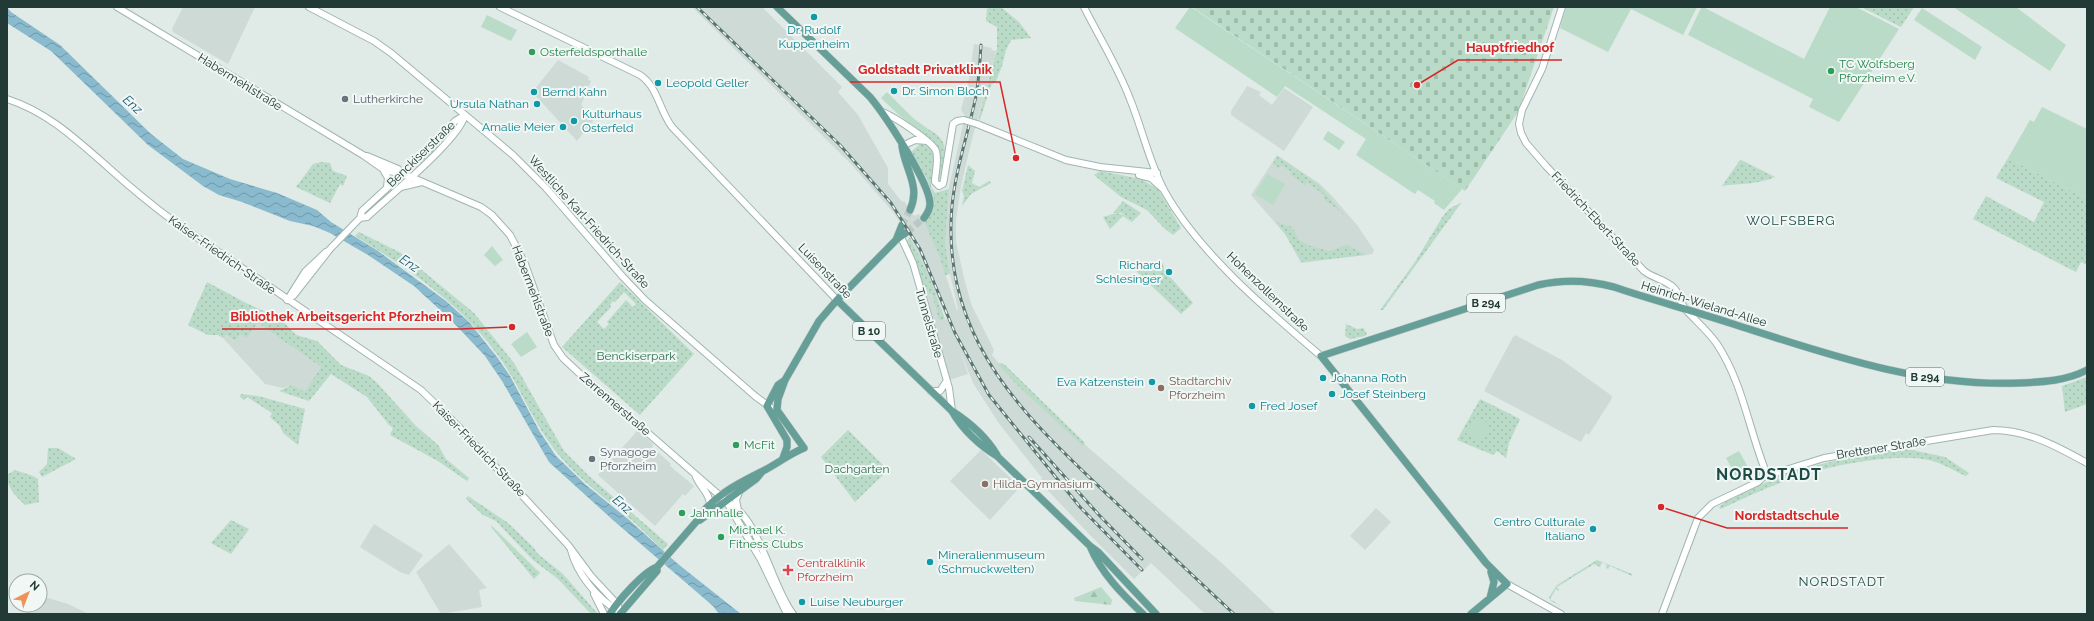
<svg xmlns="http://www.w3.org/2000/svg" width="2094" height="621" font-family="Raleway,sans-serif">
<defs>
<pattern id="grass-dots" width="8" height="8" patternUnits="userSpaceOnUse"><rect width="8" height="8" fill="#b9dbc7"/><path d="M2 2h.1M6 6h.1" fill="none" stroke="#9fbdac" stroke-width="1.8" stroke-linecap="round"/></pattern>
<pattern id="forest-firs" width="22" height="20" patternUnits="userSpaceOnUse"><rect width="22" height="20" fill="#b9dbc7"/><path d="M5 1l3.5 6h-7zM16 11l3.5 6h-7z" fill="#9fbdac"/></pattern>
<pattern id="cemetery-stones" width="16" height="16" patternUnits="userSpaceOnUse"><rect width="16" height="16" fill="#b9dbc7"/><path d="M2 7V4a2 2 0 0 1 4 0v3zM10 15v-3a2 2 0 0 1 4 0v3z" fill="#9fbdac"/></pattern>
<pattern id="water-waves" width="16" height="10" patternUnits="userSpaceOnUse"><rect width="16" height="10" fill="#89bace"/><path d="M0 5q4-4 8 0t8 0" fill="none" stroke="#7098a8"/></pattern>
</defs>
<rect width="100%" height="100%" fill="#e0eae7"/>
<path fill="#cedad6" d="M183 7H255L228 64 173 32 172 29Z
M692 7H762L842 87 838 92 858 115 888 168V184L902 202 904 201 914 216 919 214 928 228 940 258 957 310 958 309 950 274 945 243 949 187 965 116 961 110 969 79 974 44 992 48 991 50 996 51 971 143 961 186 956 220V242L965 282 972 306 994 350 992 355 1017 385 1038 404 1224 565 1276 614H1205L1151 563 1134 579 1088 533 1040 482 1042 478 998 422 973 383 960 350 968 374 949 380 924 296 932 294 939 321 947 319 910 236 893 212 851 164Z
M558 60 589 77 588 80 591 81 581 105 595 118 577 141 536 96 535 89Z
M1247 86 1261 92 1259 95 1272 105 1284 88 1313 107 1284 151 1231 115V111Z
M1277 155 1320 184 1332 196 1357 225 1374 250 1372 254 1301 263 1285 234 1251 195Z
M258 323 321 367 305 393 292 385 283 388 265 384 223 338 225 335 236 341 240 334 247 338Z
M1515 335 1562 360 1612 396 1611 400 1590 433 1589 435 1586 433 1581 442 1484 391 1513 337Z
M638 430 653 444 652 447 671 464 670 466 694 486 685 496 683 494 655 526 598 475Z
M981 450 1020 487 990 520 950 481Z
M1376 508 1391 522 1365 550 1350 536Z
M374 524 423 555 409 575 400 572 360 547Z
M449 544 487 588 479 590 482 607 441 614 416 572Z
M48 598 68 604 89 614H24Z"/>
<path fill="url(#grass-dots)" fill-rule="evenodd" d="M990 7H1001L1019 22 1031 38 1011 40 1006 50 1002 66 996 81 991 85 980 120 978 119 997 49V27L986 21 987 9Z
M1861 7H1914L1901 27Z
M928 129C953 142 944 155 940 179L939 178C940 158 945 147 925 135Z
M920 144 929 145C938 158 931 172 931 185 931 187 934 191 935 193L949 189 945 243 950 274 945 275 940 258 925 223C928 218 933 213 934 207 937 193 919 164 911 152Z
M1277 156 1319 185 1350 222 1339 210 1325 200 1323 194 1307 182 1305 185 1290 174 1292 172 1281 165 1279 168 1273 164Z
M2008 158 2087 199V265L2081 262 2076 272 1973 219 1986 196 2034 222 2044 202 1996 178Z
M1740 160H1741L1775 177C1758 185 1740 183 1722 186Z
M321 162 330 163 333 171 347 176 343 186 340 184 330 203 296 187 313 164Z
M968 165 975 171 972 183 979 187 989 181 991 183 971 194 962 206 964 196 962 191Z
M1100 171 1141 179 1158 189 1181 228 1173 235 1164 228 1147 210 1121 197 1094 175Z
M1123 201 1141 213 1132 222 1122 213H1113Z
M1462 202 1383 310H1380L1415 262 1443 216 1449 209Z
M1116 213 1124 215 1132 223 1123 216 1110 229 1103 217Z
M1276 222 1292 227 1299 240 1312 247 1330 251 1347 245 1366 255 1302 262 1285 234Z
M359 232 401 253 474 313 514 363 564 451 589 476 668 544 663 550C651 539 640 527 628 517 602 496 575 476 554 449 533 422 521 389 502 361 464 306 411 270 355 236Z
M910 237 930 279 945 319 939 321 932 294 926 295 915 259 907 241Z
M1163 263 1164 270 1193 303 1181 314 1134 269 1150 270Z
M207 282 246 303 268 313 277 315 296 335 317 341 341 365 369 376 377 383 416 426 438 445 446 459 469 478 467 481 438 461 390 435 393 428 389 425 367 397 331 374 309 401 279 391 292 385 305 392 321 367 258 323 247 338 240 334 236 341 226 335 223 338 218 335H208L188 325Z
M620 282 694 354 640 415 562 347ZM624 292 636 304 633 307 626 300 607 322 609 324 604 329 597 322 611 307 610 305 613 301 615 302Z
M1346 324 1357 329 1363 328 1367 333 1365 336 1350 339 1345 336Z
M1001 363 1004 364 1085 443 1083 446 1017 385 998 364Z
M2087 377V404L2065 412 2062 386Z
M241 394 258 396 305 409 298 445 283 433 280 426 270 417 272 413 247 397 244 400 240 397Z
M1480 399 1520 419 1509 443 1506 458 1497 451 1493 455 1457 440Z
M848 430 888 470 855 502 821 457Z
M48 448H58L76 459 42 477 39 472 47 464Z
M1907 449 1945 457 1969 473 1966 476C1954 471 1942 463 1929 460 1909 456 1886 458 1865 461 1810 469 1770 485 1721 509L1719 508C1722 502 1733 499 1739 495 1796 465 1845 458 1907 449Z
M15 470 33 476 38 479 39 502 25 505C16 496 7 489 7 475Z
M468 496 508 523 534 548 538 554 563 574 598 614H591L558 579 533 560 496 521 483 515 466 499Z
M231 520 249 529 231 554 211 543Z
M492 526 540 573 534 579 491 527Z
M1597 560 1632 574V576L1610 566 1608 569 1606 568 1607 565 1602 562 1600 567 1594 564 1557 587 1559 591 1556 589 1550 599 1561 606 1551 601 1549 597 1557 585Z"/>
<path fill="url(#forest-firs)" d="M1101 587 1112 600 1111 605 1075 601 1074 598Z"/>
<path fill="url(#cemetery-stones)" d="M1192 7H1554L1518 112 1465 191Z"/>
<path fill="#b9dbc7" d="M1190 7H1191L1462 189 1444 210 1434 203 1435 201 1418 190 1415 194 1356 155 1366 139 1285 86 1277 97 1175 28Z
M1566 7H1697L1683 35 1631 9 1608 52 1560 28Z
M1830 7H1856L1899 29 1839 122 1809 107 1813 99 1688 35 1701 8H1705L1804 59Z
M1953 7H2016L2066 45 2050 71Z
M1922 8 1982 47 1975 60 1914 20Z
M487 15 517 30 511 41 481 27Z
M887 92 913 118 928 129 925 135 899 115 881 98Z
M2042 107 2087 129V199L2008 158 2030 120 2034 122Z
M1328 131 1345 142 1339 150 1323 139Z
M1267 174 1285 184 1273 205 1255 194Z
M492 246 503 260 495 266 484 255Z
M527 332 537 347 521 357 511 344Z
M1476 416 1490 424 1481 442 1466 434Z
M1739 451 1749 469 1736 476 1726 458Z"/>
<path fill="url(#water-waves)" d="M7 7 11 12 60 45 151 134 183 159 230 179 277 193 317 210 331 222 378 251 446 301 469 322 497 357 510 376 540 432 556 456 586 485 628 519 678 564 741 614H719L713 606 614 521 549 462 502 381 485 356 452 321 414 286 368 255 330 233 313 226 290 221 242 202 219 195 203 186 148 145 51 51 7 23Z"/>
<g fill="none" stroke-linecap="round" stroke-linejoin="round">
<path stroke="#bac7c4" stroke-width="7" stroke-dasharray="7 3.5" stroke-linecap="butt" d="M902 225 910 210
M907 232 924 218"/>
<g stroke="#9fb6b0" stroke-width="8">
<path id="secondary" d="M117 7 363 155 383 169 411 177 481 207 492 215 510 235 525 264 554 345 563 358 579 373 726 501 761 560 787 614
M309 7 374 41 391 53 513 155 546 188 623 277 645 300 755 396 770 407
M500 7 640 75C658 87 659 110 672 127L837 300
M1084 7C1099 37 1118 67 1130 99 1142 128 1150 165 1165 192 1199 253 1268 311 1321 356
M1562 7 1542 69 1522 110 1519 124 1521 133 1526 143 1546 166 1644 271C1653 278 1664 279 1673 287 1680 293 1680 303 1686 310 1697 322 1708 331 1717 344 1742 382 1748 425 1764 467L1763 477
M7 99C48 112 78 141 110 169 131 188 153 206 176 223L421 390 456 424 568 545 591 576 617 604 621 613
M882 112C892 115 933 142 936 151 939 161 935 172 935 182L939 186 943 184 944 179 953 124 957 121 964 120
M977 124 1066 160 1100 167 1157 173
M902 146 915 140 927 141
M367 156 398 169 402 173
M383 169 388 178 387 187
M1139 175 1151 178 1163 189
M401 187 422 182
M360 218 367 217C389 196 459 140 465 115
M901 237 913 263 949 388 952 411
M288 299 305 272 326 252
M287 300 294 295 330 249 360 218 362 211 438 141 455 121 465 115
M931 391H940L946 382
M695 474C698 486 710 492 710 505
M726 501C760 517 771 586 793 614
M738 510 736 500 740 490
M571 550C577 574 597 598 618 611
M1507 584 1561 614
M594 594 604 614
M1662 614 1698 518 1712 504 1758 482 1763 477 1824 458 1993 430C2028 430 2058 447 2087 463"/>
</g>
<g stroke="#bcc4c3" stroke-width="8">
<path id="primary" d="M777 7 870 97C885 115 930 183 930 204 930 210 927 214 924 218
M902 146C905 170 921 186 910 210
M896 240 902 225
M837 300 952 411C969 422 987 438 997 455
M952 411C962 429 980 446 997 456L1090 546 1098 552 1156 614
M783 458 787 447V440L767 406 778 385 785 380
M700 520 756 479 761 473
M1090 546C1101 573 1122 594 1143 614
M657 567 696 522C710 497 739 483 763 471 777 464 789 454 804 448L777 410 778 399 785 380 819 321 837 300 896 240 907 232
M1490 598 1494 582 1491 572
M610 614C617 602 644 571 657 567
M620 614 657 571V567
M1471 614 1507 584 1486 563 1321 356 1538 285C1564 279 1588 280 1614 287 1652 300 1691 310 1730 323 1824 353 1918 387 2019 383 2043 382 2066 381 2087 370"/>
</g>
<use href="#secondary" stroke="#fff" stroke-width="6"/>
<use href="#primary" stroke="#659f97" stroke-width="7"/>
<g stroke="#5b7672" stroke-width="3">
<path id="rail" d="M697 7 840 145 891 203 920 249 955 333 989 395 1080 507 1142 570
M981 45C980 62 979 79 976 96 967 139 951 181 951 226 949 347 1029 420 1110 497 1151 536 1192 575 1234 614
M1029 437 1099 515 1142 559"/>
</g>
<use href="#rail" stroke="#f0f7f4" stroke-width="1.5" stroke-dasharray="4.5" stroke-linecap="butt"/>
<g stroke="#9fb6b0" stroke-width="8" stroke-linecap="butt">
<path id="secondary-bridge" d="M964 120 977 124"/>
</g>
<use href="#secondary-bridge" stroke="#fff" stroke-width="6"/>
</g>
<g fill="#0f9aa8" stroke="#f0f7f4" stroke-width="1.5">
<circle cx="814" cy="17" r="4"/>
<circle cx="658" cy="83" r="4"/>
<circle cx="894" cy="91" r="4"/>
<circle cx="534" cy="92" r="4"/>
<circle cx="537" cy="104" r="4"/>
<circle cx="574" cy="121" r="4"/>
<circle cx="563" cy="127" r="4"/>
<circle cx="1169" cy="272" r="4"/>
<circle cx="1323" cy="378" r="4"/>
<circle cx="1152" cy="382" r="4"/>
<circle cx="1332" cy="394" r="4"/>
<circle cx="1252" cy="406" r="4"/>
<circle cx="1593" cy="529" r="4"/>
<circle cx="930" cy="562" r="4"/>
<circle cx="802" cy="602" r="4"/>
</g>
<g fill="#2e9e5b" stroke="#f0f7f4" stroke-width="1.5">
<circle cx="532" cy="52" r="4"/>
<circle cx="1831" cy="71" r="4"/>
<circle cx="736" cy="445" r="4"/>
<circle cx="682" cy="513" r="4"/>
<circle cx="721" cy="537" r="4"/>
</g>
<g fill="#6b7280" stroke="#f0f7f4" stroke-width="1.5">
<circle cx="345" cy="99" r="4"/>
<circle cx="592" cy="459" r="4"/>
</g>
<g fill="#8d6e63" stroke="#f0f7f4" stroke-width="1.5">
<circle cx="1161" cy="388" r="4"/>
<circle cx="985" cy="484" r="4"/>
</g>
<path fill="#e0444e" stroke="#f0f7f4" stroke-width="1.5" d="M786 564h4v4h4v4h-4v4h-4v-4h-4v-4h4z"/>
<g text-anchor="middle" stroke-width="4" stroke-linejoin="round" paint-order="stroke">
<g fill="#f0f7f4" stroke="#5f736f" stroke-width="1">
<rect x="1467" y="294" width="38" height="18" rx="3"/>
<rect x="853" y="322" width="32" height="18" rx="3"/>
<rect x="1906" y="368" width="38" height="18" rx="3"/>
</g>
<g font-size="11" font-weight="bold" fill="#213a36">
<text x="1486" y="307">B 294</text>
<text x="869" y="335">B 10</text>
<text x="1925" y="381">B 294</text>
</g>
<g font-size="12" fill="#0d838f" stroke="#f0f7f4" text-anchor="start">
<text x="814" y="34" text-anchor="middle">Dr. Rudolf<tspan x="814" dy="14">Kuppenheim</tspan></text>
<text x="666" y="87">Leopold Geller</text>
<text x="902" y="95">Dr. Simon Bloch</text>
<text x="542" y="96">Bernd Kahn</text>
<text x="529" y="108" text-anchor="end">Ursula Nathan</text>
<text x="582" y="118">Kulturhaus<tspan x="582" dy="14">Osterfeld</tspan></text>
<text x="555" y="131" text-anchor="end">Amalie Meier</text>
<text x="1161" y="269" text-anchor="end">Richard<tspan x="1161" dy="14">Schlesinger</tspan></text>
<text x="1331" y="382">Johanna Roth</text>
<text x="1144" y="386" text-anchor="end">Eva Katzenstein</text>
<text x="1340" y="398">Josef Steinberg</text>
<text x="1260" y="410">Fred Josef</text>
<text x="1585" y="526" text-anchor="end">Centro Culturale<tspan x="1585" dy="14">Italiano</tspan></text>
<text x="938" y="559">Mineralienmuseum<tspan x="938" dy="14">(Schmuckwelten)</tspan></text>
<text x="810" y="606">Luise Neuburger</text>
</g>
<g font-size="12" fill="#27864d" stroke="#f0f7f4" text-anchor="start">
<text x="540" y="56">Osterfeldsporthalle</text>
<text x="1839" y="68">TC Wolfsberg<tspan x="1839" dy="14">Pforzheim e.V.</tspan></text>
<text x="744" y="449">McFit</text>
<text x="690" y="517">Jahnhalle</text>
<text x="729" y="534">Michael K.<tspan x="729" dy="14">Fitness Clubs</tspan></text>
</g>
<g font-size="12" fill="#213a36" stroke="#f0f7f4">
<text transform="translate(240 82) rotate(32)" y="4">Habermehlstraße</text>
<text transform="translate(421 154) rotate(-44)" y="4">Benckiserstraße</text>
<text transform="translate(1596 219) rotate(47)" y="4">Friedrich-Ebert-Straße</text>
<text transform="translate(589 222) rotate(48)" y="4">Westliche Karl-Friedrich-Straße</text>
<text transform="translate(222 255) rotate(35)" y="4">Kaiser-Friedrich-Straße</text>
<text transform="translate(825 271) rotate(46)" y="4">Luisenstraße</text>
<text transform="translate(533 291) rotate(69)" y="4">Habermehlstraße</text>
<text transform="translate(1268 292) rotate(44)" y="4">Hohenzollernstraße</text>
<text transform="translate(1704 304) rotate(17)" y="4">Heinrich-Wieland-Allee</text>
<text transform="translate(929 323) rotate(74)" y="4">Tunnelstraße</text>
<text transform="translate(615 404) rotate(41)" y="4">Zerrennerstraße</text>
<text transform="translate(1881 448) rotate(-9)" y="4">Brettener Straße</text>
<text transform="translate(479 449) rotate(46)" y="4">Kaiser-Friedrich-Straße</text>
</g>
<g font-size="12" fill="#5b616d" stroke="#f0f7f4" text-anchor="start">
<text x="353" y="103">Lutherkirche</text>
<text x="600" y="456">Synagoge<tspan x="600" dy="14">Pforzheim</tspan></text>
</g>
<g font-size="12" fill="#2c6f4f" stroke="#f0f7f4">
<text x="636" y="360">Benckiserpark</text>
<text x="857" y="473">Dachgarten</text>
</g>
<g font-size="12" fill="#785e54" stroke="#f0f7f4" text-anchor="start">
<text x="1169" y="385">Stadtarchiv<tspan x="1169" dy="14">Pforzheim</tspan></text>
<text x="993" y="488">Hilda-Gymnasium</text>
</g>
<g font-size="12" fill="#be3a42" stroke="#f0f7f4" text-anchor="start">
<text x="797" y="567">Centralklinik<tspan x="797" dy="14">Pforzheim</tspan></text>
</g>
<g font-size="13" font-style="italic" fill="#1d5a74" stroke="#f0f7f4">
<text transform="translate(133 104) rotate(42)" y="5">Enz</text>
<text transform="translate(410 263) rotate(34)" y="5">Enz</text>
<text transform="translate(623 504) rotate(41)" y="5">Enz</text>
</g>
<g font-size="13" letter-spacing="1" fill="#1e4b46" stroke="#f0f7f4">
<text x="1791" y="225">WOLFSBERG</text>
<text x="1842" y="586">NORDSTADT</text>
</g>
<g font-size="16" font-weight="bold" letter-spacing="1" fill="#1e4b46" stroke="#f0f7f4">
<text x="1769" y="480">NORDSTADT</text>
</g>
</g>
<path fill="none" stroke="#d62828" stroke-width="1.5" d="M1417 85L1458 60H1562M1016 158L1000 82H850M512 327L460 329H222M1661 507L1727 528H1848"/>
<g fill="#d62828" stroke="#f0f7f4" stroke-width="1.5">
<circle cx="1417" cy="85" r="4"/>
<circle cx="1016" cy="158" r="4"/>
<circle cx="512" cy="327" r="4"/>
<circle cx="1661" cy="507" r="4"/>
</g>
<g font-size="13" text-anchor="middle" font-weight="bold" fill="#d62828" stroke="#f0f7f4" stroke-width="4" stroke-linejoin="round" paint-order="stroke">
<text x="1510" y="52">Hauptfriedhof</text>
<text x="925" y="74">Goldstadt Privatklinik</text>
<text x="341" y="321">Bibliothek Arbeitsgericht Pforzheim</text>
<text x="1787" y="520">Nordstadtschule</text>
</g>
<rect width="2094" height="621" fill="none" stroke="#213a36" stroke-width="16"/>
<g transform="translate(28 593) rotate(42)"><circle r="19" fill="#f0f7f4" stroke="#9daba8"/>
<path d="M0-3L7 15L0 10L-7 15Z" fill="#ee925a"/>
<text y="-6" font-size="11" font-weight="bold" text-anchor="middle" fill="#213a36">N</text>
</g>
</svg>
